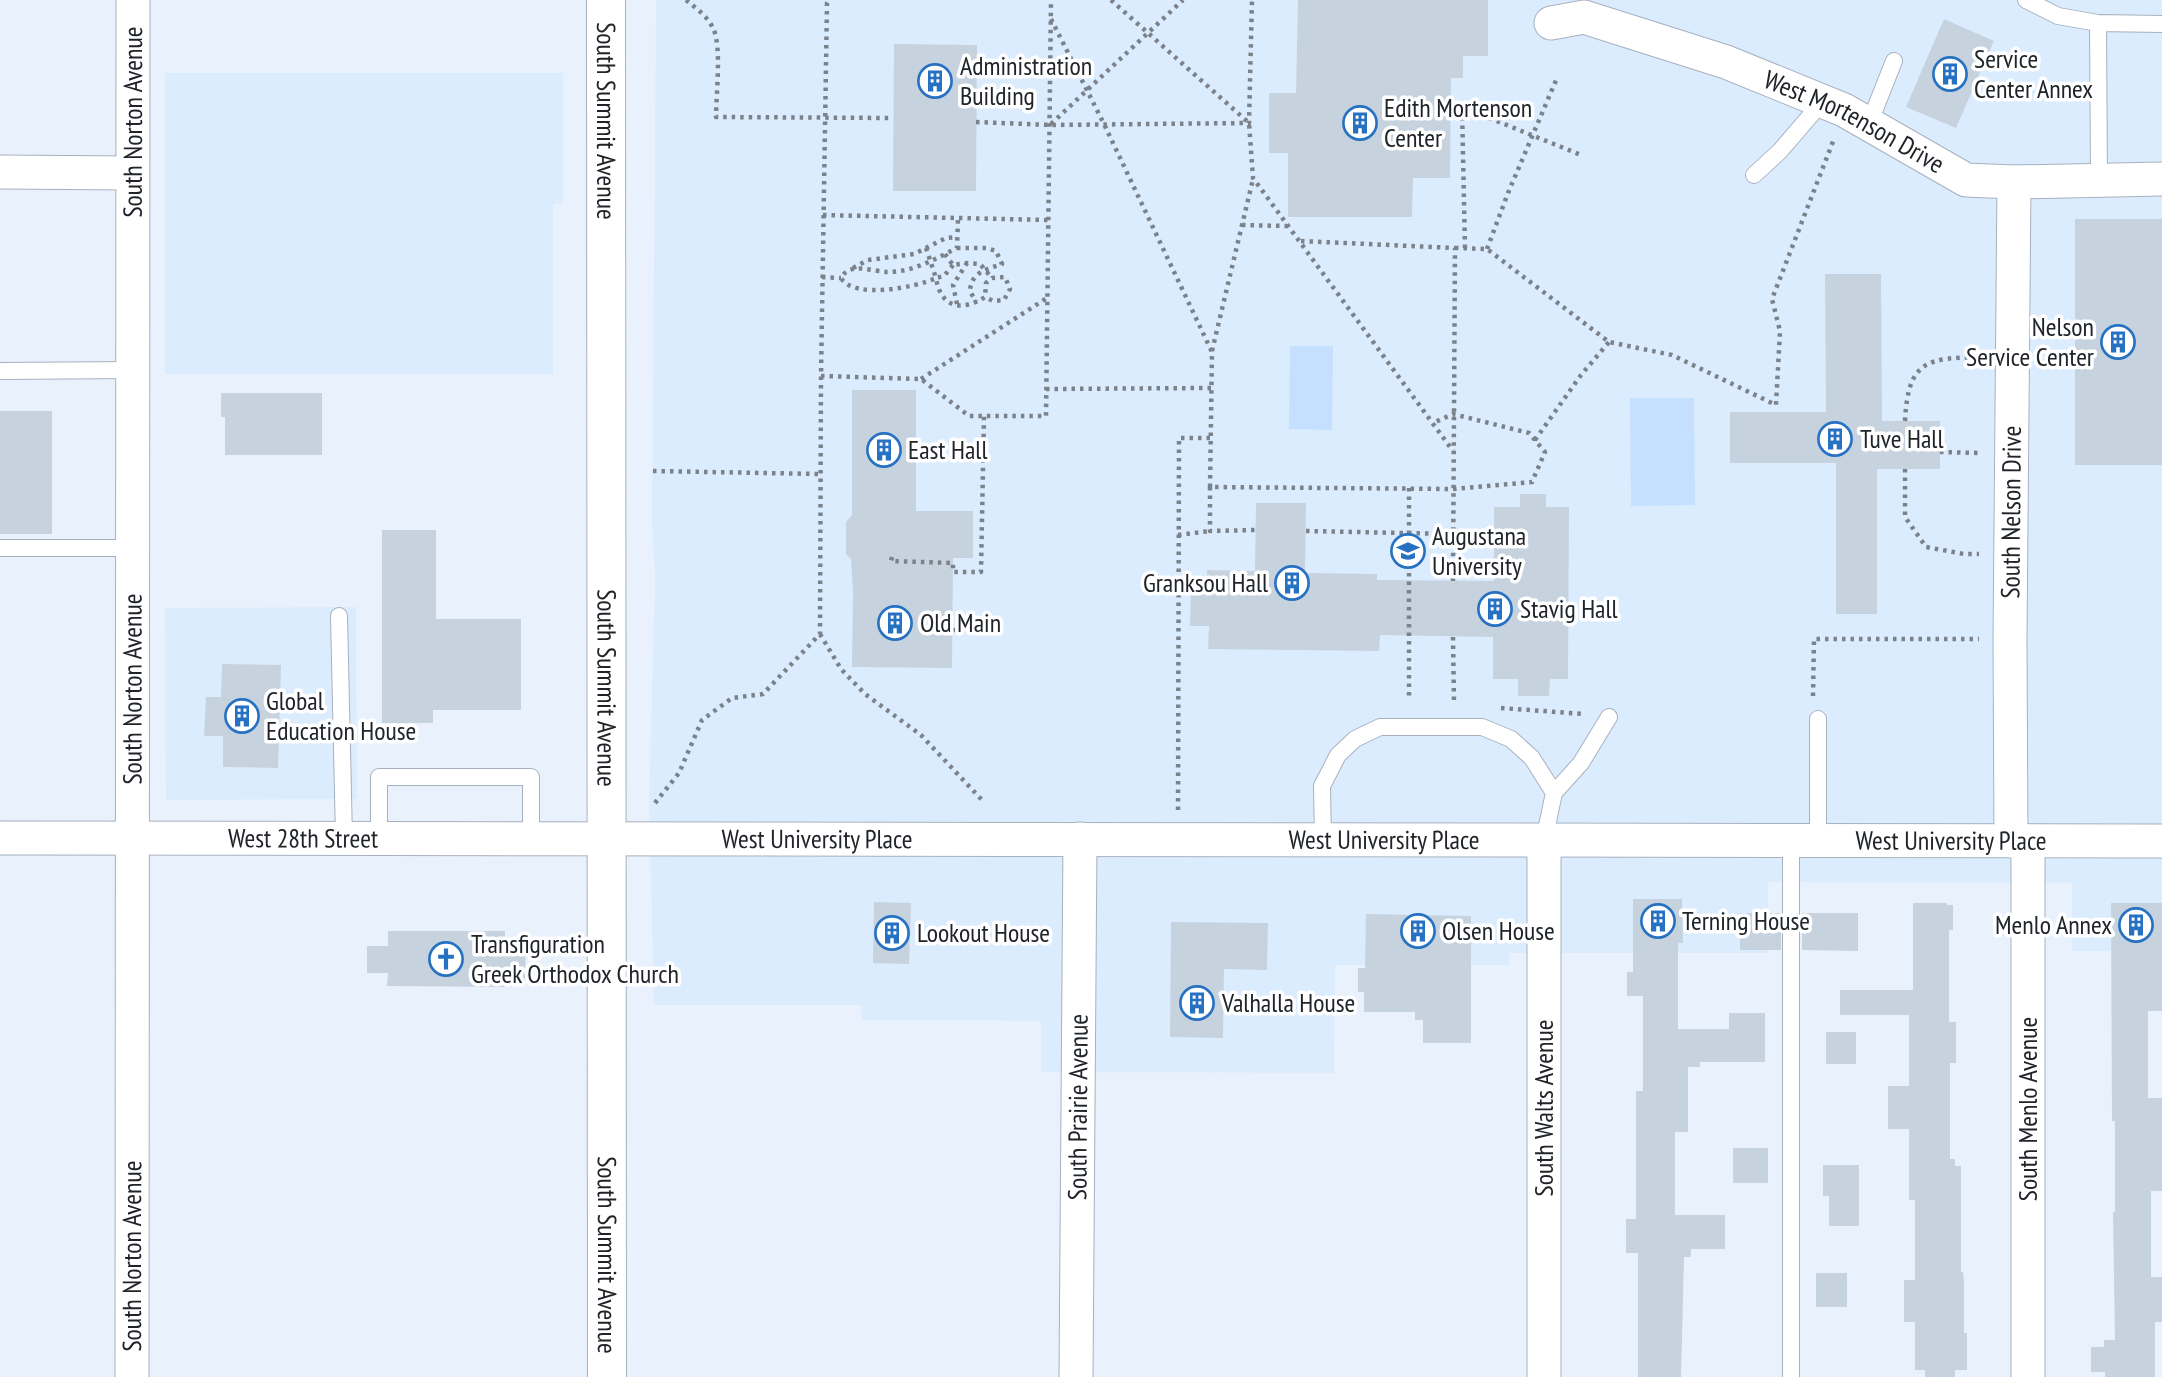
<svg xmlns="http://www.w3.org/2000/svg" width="2162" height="1377" font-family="'PT Sans Narrow',sans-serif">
<rect width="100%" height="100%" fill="#e9f2fc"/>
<path fill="#dcecff" d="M656 0H2162V951H2072V883L1768 882V953H1510L1509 965H1335L1334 1073 1041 1072V1021L862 1020 861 1005H654L649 803 655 580 652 522Z
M165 73H563V204H553V374H165Z
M356 607 357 799 166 800 165 608Z"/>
<path fill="#c5dfff" d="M1290 346H1333L1332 430 1289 429Z
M1630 398H1694L1695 505 1631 506Z"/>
<path fill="#c7d2df" d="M1298 0H1488V56H1463V78H1451L1450 178H1413L1412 217H1288V153H1269V93H1296Z
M1944 19 1994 41 1956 128 1906 107Z
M894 44 977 45 976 191H893Z
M2075 219H2162V465H2075Z
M1825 274H1881L1882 421H1940V469H1877V614H1836V463H1730V412H1826Z
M852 390H916V511H973V558H953L952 668 852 667 853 591 851 559 846 554V522L852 515Z
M221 393H322V455H225V417H221Z
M0 411H52V534H0Z
M1520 494H1546V507H1569L1568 679H1550L1549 696H1518V679H1493V637L1380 635 1379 651 1208 649 1209 626H1190L1191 593H1207V570L1255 571 1256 503H1306L1305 573 1377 574V580L1494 581V507H1520Z
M382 530H436V619H521V710H433V723H382Z
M222 664 281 665 278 768 223 767V736H204L206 697H221Z
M1633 899H1682L1683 943H1678V1029H1729V1013H1765V1062H1700V1067H1688V1132H1675V1215H1725V1249H1691V1257H1684L1681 1377H1638V1253H1626V1219H1636V1091H1643V996H1627V972H1633Z
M874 902 911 903 909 964 873 963Z
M1913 903H1947V905H1953V930H1949V1022H1956V1063H1950V1159H1955V1166H1961V1272H1963L1964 1280V1333H1967V1370H1955V1377H1925V1370H1915V1322H1904V1280H1915V1200H1909V1129H1888V1086H1909V1015H1840V990H1913Z
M2111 903H2162V1011H2148V1098H2162V1191H2151V1277H2162V1322H2155V1377H2105V1372H2091V1347H2104V1340H2115L2113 1212H2115V1121H2112Z
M1740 913H1781V950H1740Z
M1802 913H1858V951L1802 950Z
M1366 914 1471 916V1043H1423V1020H1415V1012H1364V992H1358V968H1365Z
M1171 922 1268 923 1267 970 1224 969 1223 1038 1170 1037Z
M388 931H505V939H526L525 982H505V987L387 986 388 973H367V946H388Z
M1826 1032H1856V1064H1826Z
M1733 1148H1768V1183H1733Z
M1823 1165H1859V1226H1829V1196H1823Z
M1816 1273H1847V1307H1816Z"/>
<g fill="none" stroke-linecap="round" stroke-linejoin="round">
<g stroke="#a7b1be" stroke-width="18">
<path id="lane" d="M2026 0 2058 16 2098 23 2162 24
M2098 23 2099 179
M1869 124 1894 61
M1754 175 1780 151 1823 101
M0 371 133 370
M0 548H133
M339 616 344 838
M1818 719V840
M1554 793 1581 763 1609 717
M379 838V777H531V838
M1323 840 1322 786 1338 755 1355 739 1380 727H1482L1511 739 1532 758 1554 793 1544 840
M1791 840V1377"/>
</g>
<g stroke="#a7b1be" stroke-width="35">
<g id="street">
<path id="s1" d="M1551 23 1584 17 1726 62 1844 110 1966 180 2014 182 2162 179"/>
<path d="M0 172 132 173"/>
<path id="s2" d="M0 838 2162 841"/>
<path id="s3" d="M2011 841 2010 640 2014 182"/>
<path d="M2028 841V1377"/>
<path id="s4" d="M132 1377 133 0"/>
<path id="s5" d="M1076 1377 1080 839"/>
<path d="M1544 1377V840"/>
</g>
</g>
<g stroke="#a7b1be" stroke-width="40">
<g id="secondary">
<path id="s6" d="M606 0 607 1377"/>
</g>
</g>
<path stroke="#7c828a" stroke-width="4.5" stroke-dasharray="3.5 5" stroke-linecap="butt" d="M686 0C696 8 707 16 713 28 722 46 716 95 716 117L893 118
M1111 0 1249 123 1253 178 1453 451
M1051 19 1104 124 1212 352 1210 487 1453 489 1532 482 1545 452 1529 433 1453 414 1433 423
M976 122 1051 125 1249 123 1252 0
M1051 124 1183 0
M823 215 1048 220
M1242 225 1287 226
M1301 241 1455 248 1453 581
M926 248 936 278C917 287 854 300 841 278 850 261 873 272 888 272 913 272 935 259 957 248L958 219
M957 248H986L996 251 1002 264C987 269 971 272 970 291L976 302
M1455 248 1487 249 1609 342 1672 355 1776 405 1780 331 1772 299 1834 139
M1465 248 1462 107 1581 155
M1487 249 1508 193 1557 78
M945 254 953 265 968 263 980 264 992 278
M953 265 944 276 936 278C941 308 961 312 985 297L993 301 1004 300 1010 289 1005 277 992 278 986 283 985 297
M853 268 868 260 914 254 946 238 957 237
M822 277 841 278
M957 304 953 285 967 263
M1212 351 1253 179
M821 376 921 379 969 416H1046L1051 0
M921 379 1047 298
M1046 389 1211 388
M1905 421C1908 361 1926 358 1980 357
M1535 440 1581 375 1609 342
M1940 452 1980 453
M1905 469V517L1926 547 1964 554H1979
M653 471 820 474
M1210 487V531L1256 530
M1409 488V700
M1306 531 1453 534
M1178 535 1210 531
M892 557 891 561 953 563V572H981L984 416
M952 630H989
M820 634 841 669 865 694 921 735 982 800
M1453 637 1454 703
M1813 696 1814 639H1979
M1501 708 1583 714
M655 803 679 773 702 720 732 698 763 694 820 634 821 376 827 3 829 0
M1178 810 1179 438H1211"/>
<use href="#lane" stroke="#fff" stroke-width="16"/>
<use href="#street" stroke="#fff" stroke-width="33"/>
<use href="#secondary" stroke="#fff" stroke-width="38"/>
</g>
<defs>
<g id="building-ring" transform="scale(1.75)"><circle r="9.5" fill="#fff" stroke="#2671c1" stroke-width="1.5"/><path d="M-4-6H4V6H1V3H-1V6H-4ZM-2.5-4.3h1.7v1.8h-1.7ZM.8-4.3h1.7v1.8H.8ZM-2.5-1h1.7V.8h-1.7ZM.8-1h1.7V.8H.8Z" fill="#2671c1"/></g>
<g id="university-ring" transform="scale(1.75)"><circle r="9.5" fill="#fff" stroke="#2671c1" stroke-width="1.5"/><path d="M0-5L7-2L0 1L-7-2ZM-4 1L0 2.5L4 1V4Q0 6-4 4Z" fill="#2671c1"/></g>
<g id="church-ring" transform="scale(1.75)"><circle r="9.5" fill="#fff" stroke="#2671c1" stroke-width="1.5"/><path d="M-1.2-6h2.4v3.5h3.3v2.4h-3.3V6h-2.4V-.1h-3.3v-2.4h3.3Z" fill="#2671c1"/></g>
</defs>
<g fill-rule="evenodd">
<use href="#building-ring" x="1950" y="74"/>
<use href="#building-ring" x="935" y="81"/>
<use href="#building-ring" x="1360" y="123"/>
<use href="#building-ring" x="2118" y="342"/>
<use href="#building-ring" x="1835" y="439"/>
<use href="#building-ring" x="884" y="450"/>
<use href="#university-ring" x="1408" y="551"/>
<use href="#building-ring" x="1292" y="583"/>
<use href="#building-ring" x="1495" y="609"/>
<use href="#building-ring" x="895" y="623"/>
<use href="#building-ring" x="242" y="716"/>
<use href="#building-ring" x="1658" y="921"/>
<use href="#building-ring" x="2136" y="925"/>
<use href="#building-ring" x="1418" y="931"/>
<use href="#building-ring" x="892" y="933"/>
<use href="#church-ring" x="446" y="959"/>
<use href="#building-ring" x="1197" y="1003"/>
</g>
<g text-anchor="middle" stroke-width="7" stroke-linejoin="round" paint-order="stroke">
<g font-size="26" fill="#202429" stroke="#fff" text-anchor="start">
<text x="1974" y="68">Service<tspan x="1974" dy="30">Center Annex</tspan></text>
<text x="960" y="75">Administration<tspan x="960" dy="30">Building</tspan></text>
<text x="1384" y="117">Edith Mortenson<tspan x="1384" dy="30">Center</tspan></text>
<text x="2094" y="336" text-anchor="end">Nelson<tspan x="2094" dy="30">Service Center</tspan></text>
<text x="1860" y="448">Tuve Hall</text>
<text x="908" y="459">East Hall</text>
<text x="1432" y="545">Augustana<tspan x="1432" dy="30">University</tspan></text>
<text x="1268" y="592" text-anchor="end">Granksou Hall</text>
<text x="1520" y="618">Stavig Hall</text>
<text x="920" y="632">Old Main</text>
<text x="266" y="710">Global<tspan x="266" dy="30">Education House</tspan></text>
<text x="1682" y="930">Terning House</text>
<text x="2112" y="934" text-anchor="end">Menlo Annex</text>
<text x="1442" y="940">Olsen House</text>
<text x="917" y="942">Lookout House</text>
<text x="471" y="953">Transfiguration<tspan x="471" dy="30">Greek Orthodox Church</tspan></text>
<text x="1222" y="1012">Valhalla House</text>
</g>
<g font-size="26" fill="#202429" stroke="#fff">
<text dy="9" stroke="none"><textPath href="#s4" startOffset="1255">South Norton Avenue</textPath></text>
<text dy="9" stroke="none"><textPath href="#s6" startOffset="121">South Summit Avenue</textPath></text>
<text dy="9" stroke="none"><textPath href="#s1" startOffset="324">West Mortenson Drive</textPath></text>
<text dy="9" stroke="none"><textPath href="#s3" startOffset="329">South Nelson Drive</textPath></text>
<text dy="9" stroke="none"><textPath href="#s4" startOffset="688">South Norton Avenue</textPath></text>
<text dy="9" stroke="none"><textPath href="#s6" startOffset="688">South Summit Avenue</textPath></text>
<text dy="9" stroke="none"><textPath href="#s2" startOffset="303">West 28th Street</textPath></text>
<text dy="9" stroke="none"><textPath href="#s2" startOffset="817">West University Place</textPath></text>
<text dy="9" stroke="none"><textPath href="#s2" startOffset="1384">West University Place</textPath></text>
<text dy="9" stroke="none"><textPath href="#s2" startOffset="1951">West University Place</textPath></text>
<text dy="9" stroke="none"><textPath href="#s5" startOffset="270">South Prairie Avenue</textPath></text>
<text transform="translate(1544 1108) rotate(-90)" y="9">South Walts Avenue</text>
<text transform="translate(2028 1109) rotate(-90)" y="9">South Menlo Avenue</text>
<text dy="9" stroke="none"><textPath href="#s4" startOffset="121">South Norton Avenue</textPath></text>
<text dy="9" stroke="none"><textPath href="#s6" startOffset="1255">South Summit Avenue</textPath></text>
</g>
</g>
</svg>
